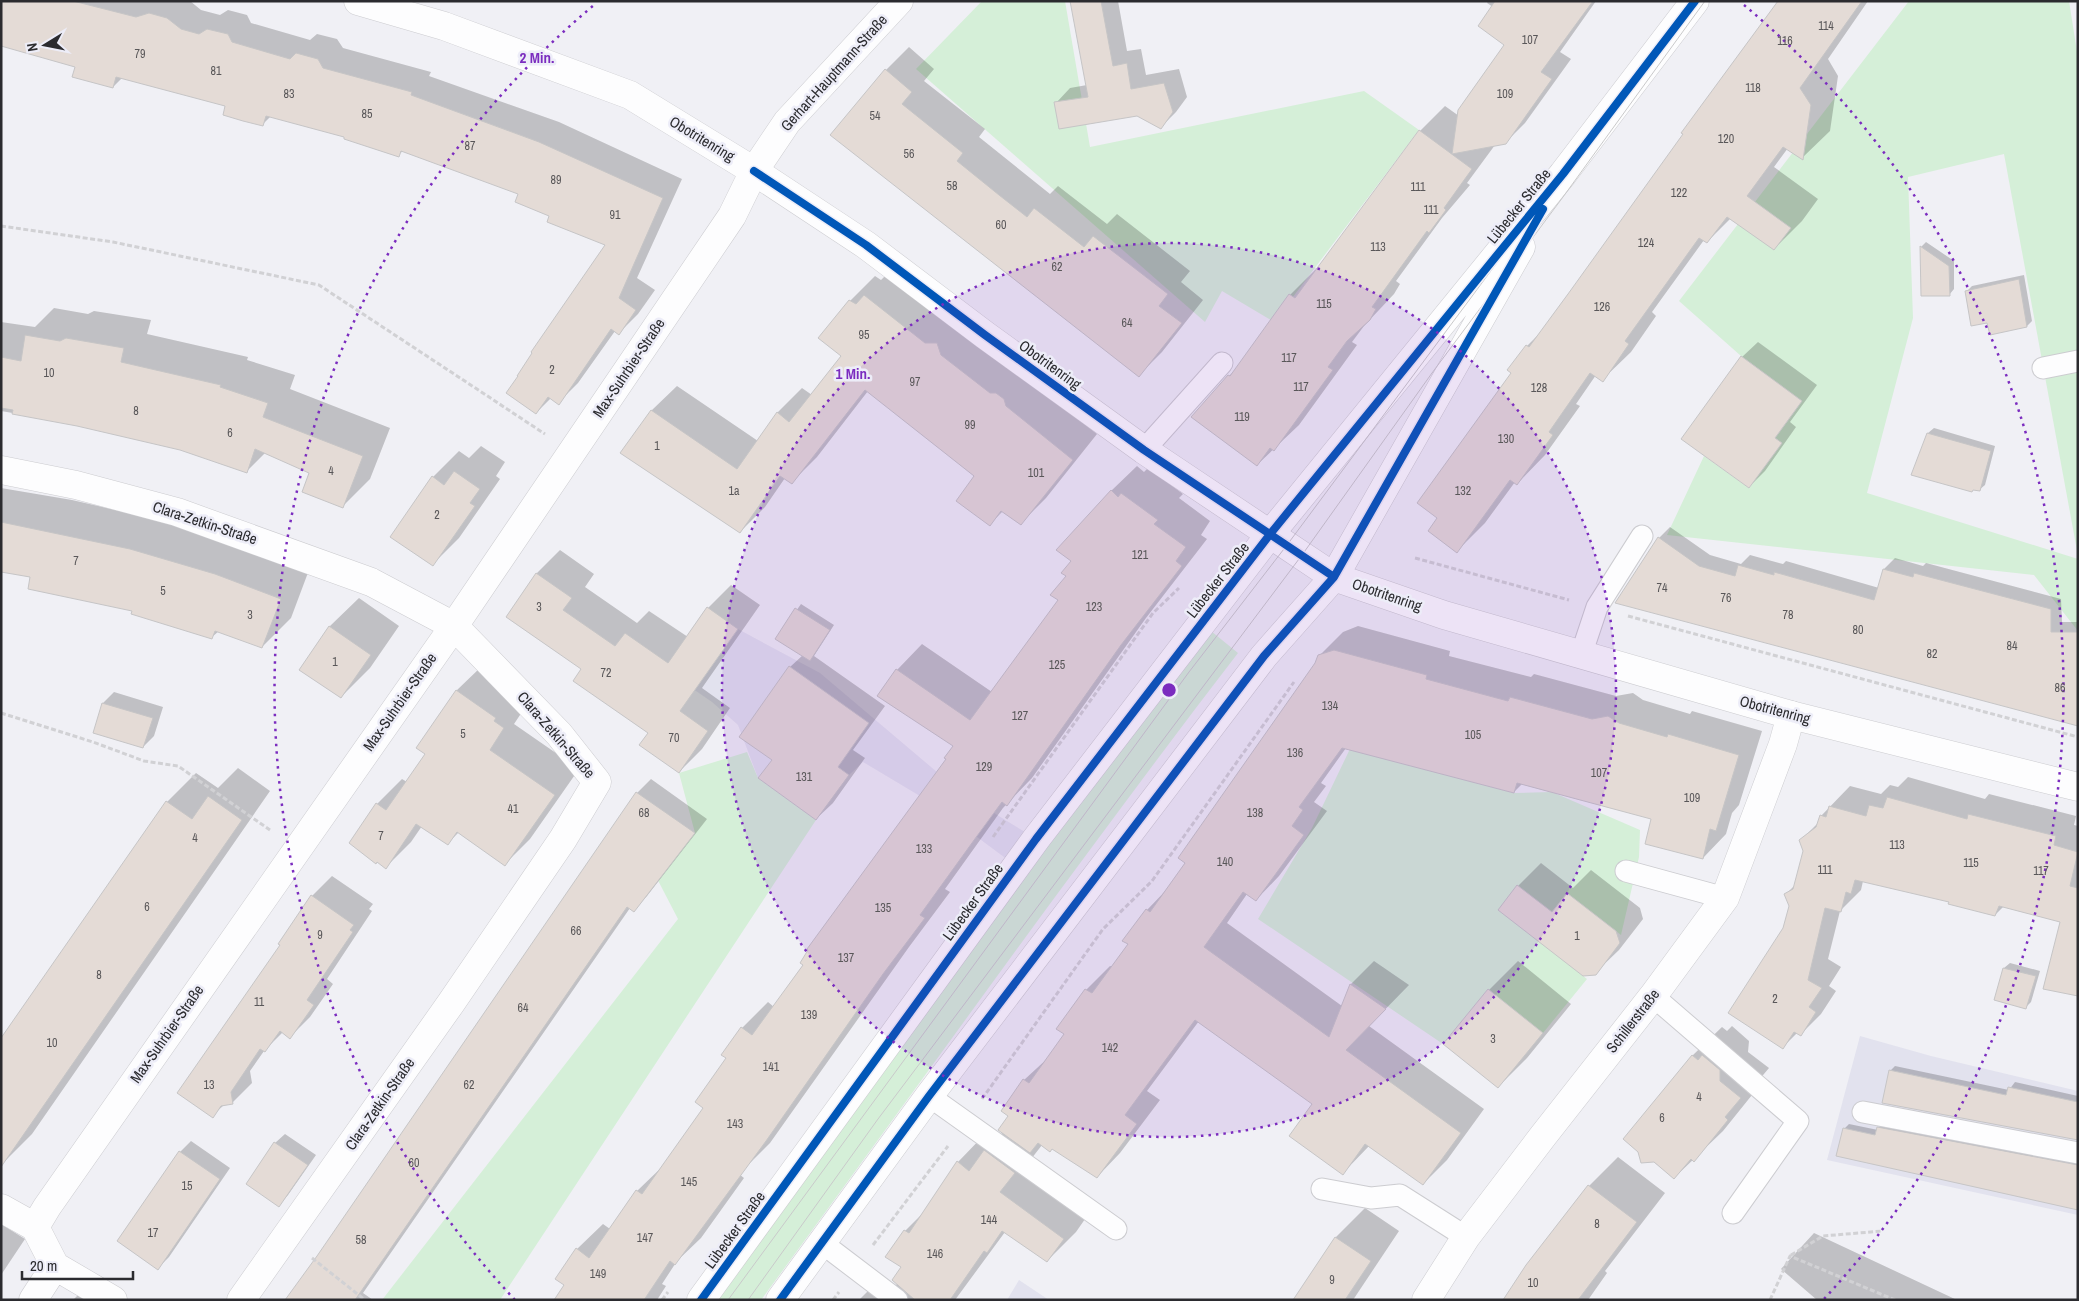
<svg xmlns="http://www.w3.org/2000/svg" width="2079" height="1301" font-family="'Archivo Narrow',sans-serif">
<rect width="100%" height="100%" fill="#f0f0f5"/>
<path fill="#e2e2ee" d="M707 607 738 629 820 673 937 772 994 813 1036 839 1016 866 930 802 863 762 849 775 816 820 758 778 738 725 712 702 664 669Z
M1860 1036 1931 1056 2078 1091V1215L1827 1160Z
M1019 1280 1049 1300H1007Z"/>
<path fill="#d5efd8" d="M982 1H1065L1090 147 1364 91 1419 130 1274 322 1222 291 1205 322 916 69Z
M1909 1H2069L2078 58V556L2004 154 1908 177 1913 318 1867 493 2078 559V631L2034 575 1667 535 1704 456 1749 488 1782 443 1775 438 1802 401 1741 356 1679 301Z
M1211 631 1238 653C1075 865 920 1084 761 1300H701Z
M1372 703 1426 769 1514 793 1552 792 1640 830 1639 857 1621 935 1567 893 1533 936 1587 979 1543 1033 1488 989 1443 1044 1258 919 1312 828Z
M747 752 758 778 816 820 500 1300H382L678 919 650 865 695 833 679 773Z"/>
<path fill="#0003" d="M1 1H190L201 10 220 15 228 10 247 15 251 23 310 40 317 34 337 39 343 48 431 72 429 76 559 122 682 179 637 278 655 290 638 314 619 333 615 331 578 383 558 403 551 398 536 413 607 245 551 216 520 193 403 151 398 155 346 136 271 116 262 125 227 105 122 78 113 87 77 66Z
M1071 1H1118L1127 51 1141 49 1146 75 1179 69 1187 97 1176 112 1161 127 1137 115 1056 103 1070 88 1087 85Z
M1488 1H1596L1560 52 1571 59 1525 123 1505 143 1495 145 1467 183 1470 185 1442 218 1396 281 1400 284 1394 294 1364 326 1352 342 1357 345 1299 425 1257 465 1229 376 1240 365 1290 295 1315 270 1316 271 1420 131 1445 106 1459 116 1506 45 1493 7 1487 3Z
M1780 1H1868L1828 59 1838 76 1830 131 1802 158 1788 148 1774 167 1818 199 1802 221 1774 249 1731 218 1707 242 1704 240 1652 312 1656 316 1631 352 1602 380 1596 375 1576 404 1580 406 1545 455 1517 484 1515 482 1485 523 1457 551 1439 517 1527 346 1546 327Z
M909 47 934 69 924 81 985 129 979 137 1050 194 1058 186 1107 224 1117 214 1190 271 1181 282 1203 300 1162 352 1139 375 832 135 886 70Z
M1926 242 1954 261V289L1949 295H1923L1921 247Z
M890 271 1097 434 1046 498 1021 523 1003 511 990 524 975 476 868 391 817 457 792 482 785 478 765 507 740 532 622 453 652 410 677 386 758 441 777 413 802 388 812 395 843 356 850 301 875 276 881 280Z
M2024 275 2032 321 2027 326 1988 322 1967 291 1972 286Z
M54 308 88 314 94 311 151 320 147 334 248 357 247 360 295 375 290 389 390 428 370 479 343 506 310 472 266 452 246 472 180 449 77 424 1 411V322L35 327Z
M1758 342 1817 385 1790 422 1796 427 1765 471 1749 487 1742 357Z
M1934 428 1995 446 1985 485 1979 490 1973 489 1928 433Z
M481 446 505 462 496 476 500 479 459 538 433 564 392 536 433 477 459 451 469 458Z
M1137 466 1144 472 1148 468 1183 494 1179 498 1210 521 1201 535 1207 539 1146 618 1032 778 1003 808 945 889 950 892 909 947 770 1143 744 1169 713 1154 744 1178 701 1238 677 1261 662 1284 666 1286 657 1300H555L566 1285 577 1249 603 1224 610 1229 637 1191 663 1166 705 1107 742 1028 768 1002 774 1007 947 759 955 746 897 670 922 644 992 692 1060 600 1073 561 1111 491Z
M1 488 72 500 159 520 309 570 291 618 262 647 219 631 212 637 32 576 1 571Z
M1670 527 1710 555 1741 564 1750 555 1783 564 1786 561 1879 588 1884 569 1895 558 1923 566 1926 563 2061 599 2062 622H2078V725L1617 602 1659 538Z
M560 550 594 574 585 587 637 623 649 611 688 637 708 608 731 585 760 605 702 688 730 708 702 749 679 772 649 732 583 668 507 616 537 573Z
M359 598 399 626 370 668 341 697 301 670 330 626Z
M801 604 834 625 814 656 885 706 853 750 865 758 833 803 816 819 773 759 790 667 803 655 777 638Z
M1358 626 1450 651 1449 656 1531 677 1534 674 1616 696 1633 693 1643 700 1690 714 1692 711 1762 731 1739 805 1732 813 1726 834 1703 858 1653 818 1523 783 1514 792 1346 748 1321 783 1326 786 1314 802 1327 811 1279 876 1256 900 1247 894 1227 923 1342 1006 1351 984 1374 961 1409 985 1369 1026 1484 1109 1447 1160 1423 1184 1370 1145 1343 1173 1313 1104 1199 1021 1147 1091 1160 1100 1120 1153 1097 1177 1053 1148 1042 1145 1028 1163 1092 1209 1076 1232 1047 1261 1005 1232 955 1300H859L883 1276 895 1286 897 1284 902 1267 887 1257 905 1231 925 1211 958 1162 986 1133 996 1140 1003 1132 1024 1080 1049 1057 1065 1034 1058 1029 1086 990 1110 966 1113 967 1130 944 1147 910 1171 885 1316 664 1319 656 1343 632Z
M482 666 528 703 514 724 579 769 530 839 505 864 459 832 448 843 422 826 411 842 386 867 377 804 402 779 407 782 426 753 456 691Z
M114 692 163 707 154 736 143 747 103 703Z
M238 768 270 791 32 1134 3 1163 1 1041 167 802 196 773 218 788Z
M1908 777 1985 799 1989 794 2076 816 2074 825 2078 826V995L2062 921 2004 906 1995 915 1950 901 1863 881 1861 890 1840 911 1828 959 1841 967 1829 986 1836 991 1821 1014 1800 1035 1797 1033 1782 1048 1785 929 1790 906 1786 894 1796 884 1805 851 1800 841 1819 822 1821 816 1850 786 1881 794 1890 785 1898 787Z
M651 779 707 819 647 896 634 910 630 908 363 1293 373 1300H287L318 1257 637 793Z
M1541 863 1573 888 1591 870 1640 908 1643 919 1619 950 1595 973 1518 886Z
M332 876 373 904 369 909 372 911 327 979 333 984 310 1017 290 1037 283 1032 264 1051 250 1071 252 1083 232 1103 225 1104 212 1116 281 945 312 896Z
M1518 961 1571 1004 1527 1058 1498 1087 1445 1044 1489 990Z
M2010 963 2040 971 2031 1002 2026 1007 2004 968Z
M1732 1026 1749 1041 1748 1052 1769 1068 1753 1087 1756 1090 1723 1131 1674 1178 1625 1139 1693 1055 1722 1027 1727 1031Z
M1895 1066 2009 1090 2015 1082 2078 1096V1139L1890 1071Z
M1883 1123 2078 1160V1208L1844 1129 1849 1124 1878 1130Z
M285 1134 316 1155 288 1195 279 1205 275 1143Z
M191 1141 230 1168 169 1257 158 1268 118 1240 180 1152Z
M1618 1157 1665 1193 1605 1271 1607 1273 1588 1300H1505L1527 1266 1589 1186Z
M1365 1208 1399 1231 1353 1300H1294L1336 1237Z
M1 1224 25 1239 1 1275Z
M1814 1233 1957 1300H1817L1781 1269Z
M80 1293 94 1300H73Z"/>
<path fill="#e4dbd6" stroke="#c6c5c6" d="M1 1H73L136 17 149 13 167 18 181 29 199 34 207 29 228 34 232 42 290 59 296 53 318 59 323 68 412 92 411 95 539 142 663 198 619 298 636 310 619 335 611 329 559 405 548 397 536 414 506 393 518 376H517L532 353 531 352 605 245 547 222 549 216 515 202 518 194 401 151 399 157 344 139V137L266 116 263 126 243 121 223 115 225 106 116 77 113 88 72 77 75 67 1 46Z
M1070 1H1101L1113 66 1127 63 1131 89 1164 83 1173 112 1161 129 1137 116 1059 129 1054 102 1088 97Z
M1495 1H1593L1541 72 1552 79 1506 144 1452 154 1458 110 1504 45 1478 26Z
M1778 1H1862L1800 88 1811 105 1803 160 1783 147 1747 196 1791 228 1774 250 1727 217 1707 243 1699 238 1625 341 1629 344 1603 382 1590 373 1549 432 1553 435 1517 485 1510 480 1457 553 1428 531 1437 518 1417 503 1511 373 1507 370 1526 345 1529 347 1568 294 1683 134 1681 133Z
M885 69 912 92 902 104 963 153 957 161 999 195 1027 217 1034 208 1084 247 1093 236 1168 294 1159 306 1182 323 1139 377 830 135Z
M1419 130 1472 169 1444 208 1446 210 1429 233 1427 231 1372 307 1376 309 1370 320 1347 341 1328 367 1333 370 1274 451 1270 448 1257 466 1191 417 1228 375 1230 376 1289 294 1295 298Z
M1920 246 1949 266 1950 296H1921Z
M2019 279 2027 327 1990 335 1987 323 1971 326 1965 291Z
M864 295 925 343H937L941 355 990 393H996L1004 399 1006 406 1073 460 1021 525 1001 511 990 526 956 501 974 476 865 390 792 484 780 476 740 533 620 453 651 410 737 469 777 412 789 422 841 356 818 338 849 300 856 304Z
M25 335 60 341 66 338 124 348 121 362 221 385 220 387 268 403 263 417 363 456 343 508 302 492 309 473 255 449 247 473 180 450 77 426 12 414 13 410 1 408V357L21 361Z
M1741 356 1802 401 1775 438 1782 443 1749 488 1681 439Z
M1927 433 1991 451 1980 491 1973 490 1972 492 1911 475Z
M454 471 480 489 470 503 475 506 433 566 390 537 432 476 444 485Z
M1111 490 1118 497 1121 493 1158 520 1154 524 1186 547 1176 561 1182 566 1121 645 1007 806 1002 802 977 836 920 915 925 918 883 974 766 1141 675 1265 670 1261 644 1300H554L564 1285 555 1279 576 1248 589 1258 636 1190 642 1194 703 1108 695 1102 726 1058 721 1055 741 1027 752 1035 803 965 800 963 808 950 807 949 946 759 944 758 953 746 877 696 896 669 970 720 1058 600 1050 595 1066 576 1061 573 1071 561 1056 550Z
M1 522 130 549 215 574 281 599 262 648 215 631 212 639 131 614 132 611 28 589 30 577 1 572Z
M1658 537 1699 566 1735 576 1738 565 1774 575V572L1874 600 1883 569 1913 577 1914 573 2051 609V632H2078V726L1615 603Z
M536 573 572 598 563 610 615 646 625 633 668 663 707 607 738 629 680 711 708 731 679 773 639 745 648 733 573 681 581 669 506 617Z
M795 608 830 630 810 661 775 639Z
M329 626 371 655 341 698 299 670Z
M1334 650 1427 675 1426 679 1508 701 1510 697 1592 719 1608 716 1619 723 1667 737 1668 734 1739 755 1716 831 1710 829 1703 859 1645 844 1651 819 1517 783 1514 793 1342 748 1299 807 1303 810 1292 826 1304 835 1256 901 1243 892 1204 947 1329 1037 1350 984 1386 1009 1346 1050 1461 1133 1423 1185 1365 1144 1343 1175 1289 1136 1312 1104 1195 1020 1125 1115 1137 1124 1097 1178 1052 1149 1050 1152 1038 1143 1030 1153 998 1130 1008 1116 1001 1111 1023 1079 1029 1083 1064 1034 1056 1029 1085 989 1092 993 1128 944 1122 941 1146 909 1150 912 1185 863 1178 858 1315 663 1318 655Z
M789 666 869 723 838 767 849 775 816 820 758 778 772 760 739 737Z
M456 690 496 718 494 721 504 728 490 750 555 795 505 866 457 832 448 845 416 824 386 869 377 862 376 864 349 843 376 803 386 810 425 754 416 748Z
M102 703 153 718 143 748 93 733Z
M636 792 695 833 634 912 627 907 355 1300H285L317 1256Z
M208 796 242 820 1 1167V1038L166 801 192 819Z
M1887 797 1967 819 1968 814 2056 836 2054 845 2078 852 2070 886 2078 888V996L2043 989 2060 922 1999 906 1995 916 1948 904 1949 902 1855 880 1851 894 1846 892 1841 912 1825 908 1808 980 1822 988 1809 1007 1816 1012 1801 1036 1794 1032 1783 1049 1728 1013 1783 928 1789 906 1784 894 1793 889 1803 851 1799 840 1816 827 1820 815 1826 817 1829 806 1866 816 1869 805 1883 808Z
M1517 885 1552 912 1567 893 1616 931 1620 943 1596 975 1583 976 1498 910Z
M311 895 354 925 350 930 353 932 307 1000 314 1005 290 1039 280 1031 265 1052 260 1049 231 1092 233 1104 221 1106 213 1118 177 1093 280 945 278 944Z
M2003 968 2036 976 2026 1009 1994 1000Z
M1488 989 1543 1033 1498 1088 1443 1044Z
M1692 1055 1698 1060 1702 1055 1720 1070V1081L1741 1098 1725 1117 1728 1120 1694 1162 1691 1159 1674 1179 1654 1162 1641 1163 1638 1152 1623 1139Z
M1889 1070 2006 1095 2008 1087 2078 1102V1140L1882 1103Z
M1877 1127 2078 1165V1210L1836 1156 1843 1128 1875 1135Z
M274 1142 308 1165 279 1207 246 1184Z
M984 1150 1015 1173 1000 1192 1064 1239 1047 1262 1002 1231 987 1253 984 1251 950 1300H915L892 1280 901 1267 885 1257 904 1230 909 1233 957 1161 969 1171Z
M179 1151 220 1179 158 1270 117 1241Z
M1588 1185 1637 1222 1578 1300H1503L1526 1265Z
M1335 1237 1371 1261 1345 1300H1293Z"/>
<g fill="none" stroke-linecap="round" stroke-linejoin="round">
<g stroke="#ccccd0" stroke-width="23">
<path id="lane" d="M2043 368 2078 361
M1144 450 1222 363
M1581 655 1597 607 1642 536
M1626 871 1725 898
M1653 996 1798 1121 1733 1213
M929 1096 1116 1229
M1863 1112 2078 1153
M1322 1189 1371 1198 1400 1195 1466 1237
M822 1243 897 1300"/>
</g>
<g stroke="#ccccd0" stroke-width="29">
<path id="street" d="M1 470 76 485 177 512 371 582 454 626 559 734 597 782 563 839 451 1003 241 1300
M1271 533 1563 174 1695 1
M1334 577 1521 247
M1 1208 35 1227 55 1266 113 1300
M35 1227 47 1207 454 626 732 216 754 171 787 122 899 1
M33 1300 55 1266
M1426 1300 1466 1237 1543 1136 1653 996 1725 898 1783 744 1791 715"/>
</g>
<g stroke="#ccccd0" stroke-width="29">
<path id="secondary" d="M358 1 444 26 630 95 754 171 866 245 985 335 1144 450 1334 577 1444 615 1791 715 2078 787
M701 1300 1036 839 1271 533
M780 1300 929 1096 1264 656 1334 577"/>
</g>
<path stroke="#d1d1d4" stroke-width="3" stroke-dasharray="5 2.5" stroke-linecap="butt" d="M1 226 113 242 319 285 545 434
M1415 558 1569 600
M1628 616 2078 737
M1 713 93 742 144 761 178 766 270 830
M993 837 1153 613 1179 588
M982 1099 1103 929 1152 881 1294 682
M873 1245 948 1146
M1791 1255 1823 1236 1882 1231
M312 1258 365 1300
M662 1300 668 1292
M833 1300 839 1292
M1770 1300 1790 1256 1895 1300"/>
<use href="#lane" stroke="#fdfdfe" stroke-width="21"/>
<use href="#street" stroke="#fdfdfe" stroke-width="28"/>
<use href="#secondary" stroke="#fdfdfe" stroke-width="28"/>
<path stroke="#c9c9ca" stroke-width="1" d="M728 1300 1189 672 1287 545 1563 174
M748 1300 878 1119 1302 555 1432 373 1563 197 1705 1"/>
<g stroke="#ededf8" stroke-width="11">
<path id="cycleway" d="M754 171 866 245 985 335 1144 450 1334 577
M701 1300 1036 839 1271 533 1563 174 1695 1
M780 1300 929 1096 1264 656 1334 577 1543 209"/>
</g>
<use href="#cycleway" stroke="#0057b8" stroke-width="8"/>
</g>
<circle cx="1169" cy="690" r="447" fill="#7b2cbf" fill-opacity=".12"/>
<g fill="none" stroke="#7b2cbf" stroke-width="2.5" stroke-dasharray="2.5 5">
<circle cx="1169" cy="690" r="447"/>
<path d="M515 1300A894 894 0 0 1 594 5M1744 5A894 894 0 0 1 1823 1300"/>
</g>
<g text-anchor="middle" stroke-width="5" stroke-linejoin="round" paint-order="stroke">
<g font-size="12" fill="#595759">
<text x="1826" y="30">114</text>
<text x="1530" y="44">107</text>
<text x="1785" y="45">116</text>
<text x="140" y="58">79</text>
<text x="216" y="75">81</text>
<text x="1753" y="92">118</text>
<text x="289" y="98">83</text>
<text x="1505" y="98">109</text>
<text x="367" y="118">85</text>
<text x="875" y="120">54</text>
<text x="1726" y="143">120</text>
<text x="470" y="150">87</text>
<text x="909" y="158">56</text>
<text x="556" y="184">89</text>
<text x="952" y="190">58</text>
<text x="1418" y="191">111</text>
<text x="1679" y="197">122</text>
<text x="1431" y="214">111</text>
<text x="615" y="219">91</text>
<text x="1001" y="229">60</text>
<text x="1646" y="247">124</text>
<text x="1378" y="251">113</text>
<text x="1057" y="271">62</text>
<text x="1324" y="308">115</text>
<text x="1602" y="311">126</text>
<text x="1127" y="327">64</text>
<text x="864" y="339">95</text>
<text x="1289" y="362">117</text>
<text x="552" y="374">2</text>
<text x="49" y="377">10</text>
<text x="915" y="386">97</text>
<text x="1301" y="391">117</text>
<text x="1539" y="392">128</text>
<text x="136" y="415">8</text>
<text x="1242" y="421">119</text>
<text x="970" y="429">99</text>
<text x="230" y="437">6</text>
<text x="1506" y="443">130</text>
<text x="657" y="450">1</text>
<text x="331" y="475">4</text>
<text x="1036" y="477">101</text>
<text x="734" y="495">1a</text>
<text x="1463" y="495">132</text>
<text x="437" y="519">2</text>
<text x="1140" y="559">121</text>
<text x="76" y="565">7</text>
<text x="1662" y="592">74</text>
<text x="163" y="595">5</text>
<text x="1726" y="602">76</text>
<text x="539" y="611">3</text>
<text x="1094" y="611">123</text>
<text x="250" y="619">3</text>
<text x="1788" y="619">78</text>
<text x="1858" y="634">80</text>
<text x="2012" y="650">84</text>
<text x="1932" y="658">82</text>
<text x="335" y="666">1</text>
<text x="1057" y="669">125</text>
<text x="606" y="677">72</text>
<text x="2060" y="692">86</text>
<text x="1330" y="710">134</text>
<text x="1020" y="720">127</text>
<text x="463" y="738">5</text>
<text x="1473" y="739">105</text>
<text x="674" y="742">70</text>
<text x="1295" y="757">136</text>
<text x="984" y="771">129</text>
<text x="1599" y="777">107</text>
<text x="804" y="781">131</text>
<text x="1692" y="802">109</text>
<text x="513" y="813">41</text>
<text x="644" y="817">68</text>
<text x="1255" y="817">138</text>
<text x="381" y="840">7</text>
<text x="195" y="842">4</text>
<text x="1897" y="849">113</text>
<text x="924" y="853">133</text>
<text x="1225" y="866">140</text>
<text x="1971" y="867">115</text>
<text x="1825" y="874">111</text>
<text x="2041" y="875">117</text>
<text x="147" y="911">6</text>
<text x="883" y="912">135</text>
<text x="576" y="935">66</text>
<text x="320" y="939">9</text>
<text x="1577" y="940">1</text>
<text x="846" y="962">137</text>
<text x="99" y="979">8</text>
<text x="1775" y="1003">2</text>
<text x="259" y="1006">11</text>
<text x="523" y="1012">64</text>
<text x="809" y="1019">139</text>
<text x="1493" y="1043">3</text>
<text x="52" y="1047">10</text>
<text x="1110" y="1052">142</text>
<text x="771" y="1071">141</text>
<text x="209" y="1089">13</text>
<text x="469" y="1089">62</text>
<text x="1699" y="1101">4</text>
<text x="1662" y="1122">6</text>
<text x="735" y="1128">143</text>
<text x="414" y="1167">60</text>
<text x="689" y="1186">145</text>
<text x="187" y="1190">15</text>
<text x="989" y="1224">144</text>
<text x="1597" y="1228">8</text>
<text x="153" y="1237">17</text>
<text x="645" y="1242">147</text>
<text x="361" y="1244">58</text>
<text x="935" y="1258">146</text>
<text x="598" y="1278">149</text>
<text x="1332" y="1284">9</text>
<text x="1533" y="1287">10</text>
</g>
<g font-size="15" fill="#2b2b2f" stroke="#ededf8">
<text transform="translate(834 73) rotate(-48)" y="5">Gerhart-Hauptmann-Straße</text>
<text transform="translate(702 139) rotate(31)" y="5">Obotritenring</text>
<text transform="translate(1519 206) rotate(-51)" y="5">Lübecker Straße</text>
<text transform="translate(1050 365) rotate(36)" y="5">Obotritenring</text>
<text transform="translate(629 368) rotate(-56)" y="5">Max-Suhrbier-Straße</text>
<text transform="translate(205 523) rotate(18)" y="5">Clara-Zetkin-Straße</text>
<text transform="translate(1218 580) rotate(-52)" y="5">Lübecker Straße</text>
<text transform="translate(1387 595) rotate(19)" y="5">Obotritenring</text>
<text transform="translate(400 702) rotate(-55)" y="5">Max-Suhrbier-Straße</text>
<text transform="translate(1775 710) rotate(15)" y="5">Obotritenring</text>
<text transform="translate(556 735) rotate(49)" y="5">Clara-Zetkin-Straße</text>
<text transform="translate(973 902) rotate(-54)" y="5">Lübecker Straße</text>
<text transform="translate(1633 1021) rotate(-52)" y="5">Schillerstraße</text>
<text transform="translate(167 1034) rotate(-55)" y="5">Max-Suhrbier-Straße</text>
<text transform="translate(380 1104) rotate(-55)" y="5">Clara-Zetkin-Straße</text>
<text transform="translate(735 1230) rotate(-54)" y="5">Lübecker Straße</text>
</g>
</g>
<circle cx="1169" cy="690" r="8" fill="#7b2cbf" stroke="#ededf8" stroke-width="2.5"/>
<g font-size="15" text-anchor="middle" font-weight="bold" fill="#7b2cbf" stroke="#ededf8" stroke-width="5" stroke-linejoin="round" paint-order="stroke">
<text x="537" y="63">2 Min.</text>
<text x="853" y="379">1 Min.</text>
</g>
<rect width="2079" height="1301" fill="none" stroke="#2b2b2f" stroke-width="5"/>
<g transform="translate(45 45) rotate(260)" stroke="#ededf8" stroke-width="4" paint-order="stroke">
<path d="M0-4L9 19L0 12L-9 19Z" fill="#2b2b2f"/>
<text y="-8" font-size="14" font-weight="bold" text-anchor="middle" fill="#2b2b2f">N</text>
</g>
<path d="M22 1271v8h111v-8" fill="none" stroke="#2b2b2f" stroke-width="2.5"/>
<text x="30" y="1271" font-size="15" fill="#2b2b2f" stroke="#ededf8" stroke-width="4" paint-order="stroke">20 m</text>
</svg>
